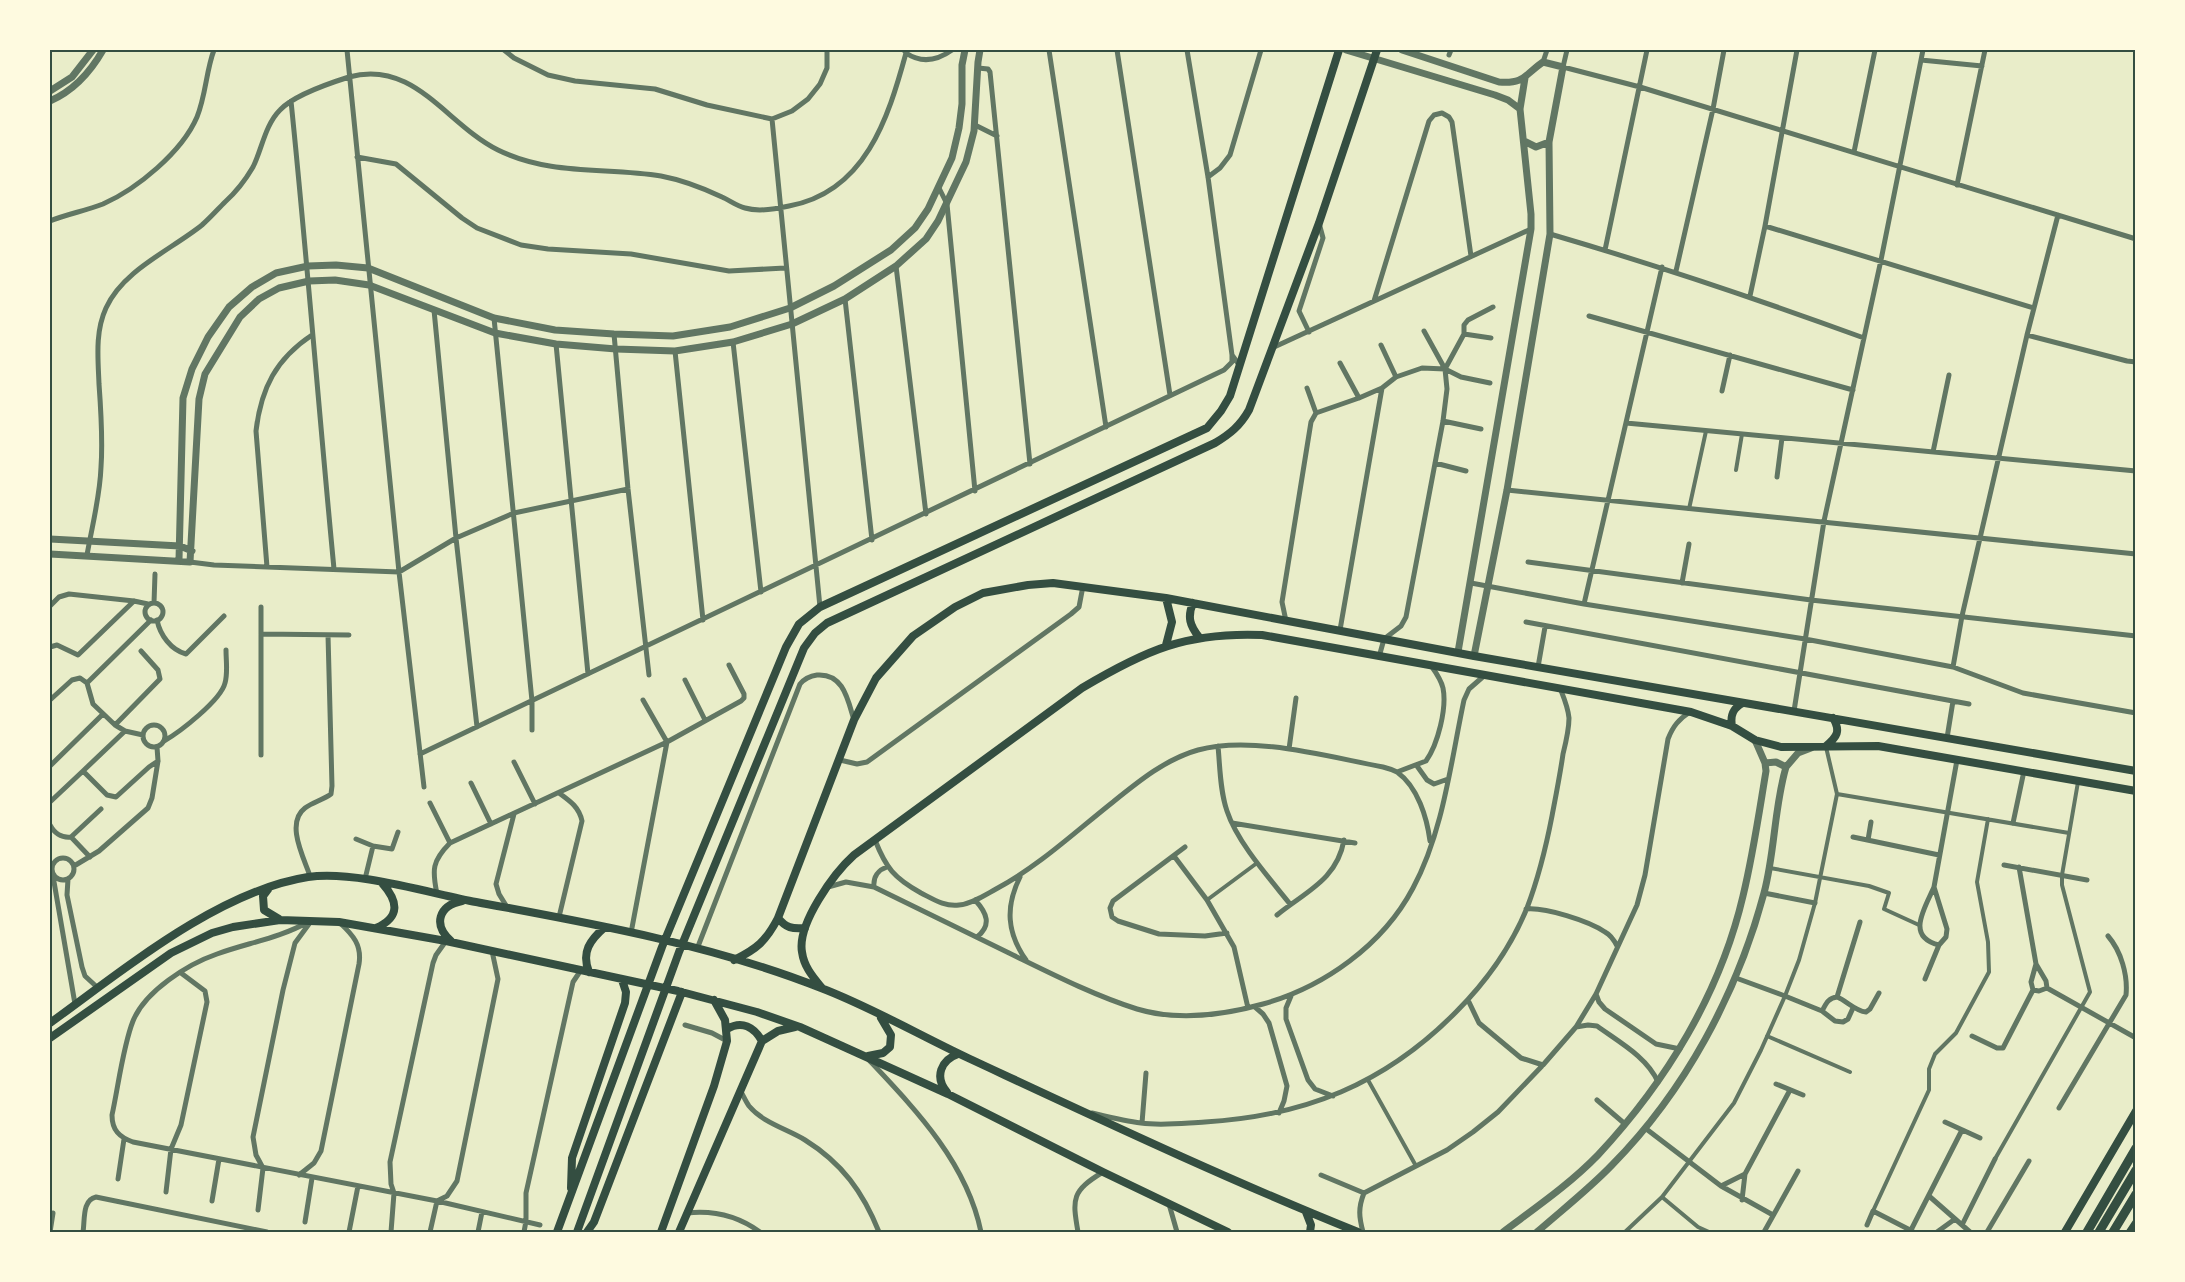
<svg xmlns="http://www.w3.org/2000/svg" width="2185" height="1282" font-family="Roboto,sans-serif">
<rect width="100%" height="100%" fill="#e9edc9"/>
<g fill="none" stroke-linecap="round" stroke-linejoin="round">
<path stroke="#617663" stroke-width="4" d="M1736 470 1742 434
M1689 509 1706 431
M1837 794 2069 833
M1770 868 1869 886 1889 893 1884 909 1919 925
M1207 900 1257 863
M1767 1036 1850 1072
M1368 1080 1416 1166
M1995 1159 2090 992 2062 885V875L2078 782
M1662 1197 1698 1227 1709 1232
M1873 1211 1929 1090V1069L1935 1054 1956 1033 1989 972 1988 942 1977 882 1988 819
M1625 1232 1662 1197 1734 1103 1761 1050 1785 996 1799 960 1815 903 1837 794 1826 747"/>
<path stroke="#617663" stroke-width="5" d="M347 50 399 572 424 787
M504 50 514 58 548 75 575 81 655 89 707 105 772 119 792 111 808 99 820 84 827 68V50
M1049 50 1106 427
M1117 50 1170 395
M1187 50 1208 177 1232 355 1240 366
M1567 50 1563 67 1640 87 2136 239
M906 53C922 64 938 60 952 50
M1449 55 1451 50
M1921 60 1982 66
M1543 62 1547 50
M978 68 988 69 990 72 1030 464
M291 101C307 257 319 413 334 569
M772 119 820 607
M975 125 997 136
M1854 152 1875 50
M357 157 396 164 462 218 477 228 521 245 548 249 631 254 729 271 785 268
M1208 177 1220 168 1230 155 1261 50
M1957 185 1985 50
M939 188 947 204 975 491
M50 221C67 214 85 211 103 204 137 189 182 152 197 117 206 95 206 71 214 50
M1765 226 2034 308
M1550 234C1656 265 1760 300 1864 338
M1605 250 1647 50
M896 266 926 514
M1676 271 1713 109 1724 50
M1750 296 1765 226 1797 50
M845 299 872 540
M1374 301 1429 121 1434 115 1442 113 1449 117 1452 122 1471 256
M434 310 456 538 477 727
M1589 316 1853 390
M494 318 532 701V730
M1309 332 1299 311 1323 238 1319 223
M614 334 628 489 649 675
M1464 334 1491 338
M2027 335 2127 361 2136 362
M733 342 761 592
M556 344 588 674
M1381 345 1396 377
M1272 348 1531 229
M675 351 703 620
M1340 363 1359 398
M1445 369 1464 334V325L1468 320 1493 307
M1307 388 1316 413
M1722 391 1730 355
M1443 421 1481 429
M1626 423 2136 471
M1933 452 1949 375
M1435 463 1466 471
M1777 477 1782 438
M1507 490 2136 554
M87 555C92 526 100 497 101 467 103 439 101 411 99 384 98 358 95 332 106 308 123 270 171 250 202 225 210 218 217 210 225 202 235 193 246 179 253 167 262 149 265 125 280 110 294 95 330 83 349 77 414 59 446 124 498 150 551 176 606 167 661 176 682 180 703 188 722 197 729 200 737 206 745 208 758 212 776 209 789 206 865 192 888 119 906 53L904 50
M190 562 214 565 399 572 456 538 514 513 628 489
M1528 562 1811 600 2136 636
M267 567 256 431C261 388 276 359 312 335
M1471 583 1584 604 1805 639 1953 667 2023 693 2136 713
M1682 583 1689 544
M145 612a9 9 0 1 1 18 0a9 9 0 1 1-18 0Z
M154 603 155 574
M1584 604 1662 267
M50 606 59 597 69 594 134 601 148 604
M261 607V755
M157 620C160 635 171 650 186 654L224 616
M1286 621 1282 602 1311 422 1316 413 1359 398 1382 388 1396 377 1422 368 1445 369 1461 377 1490 383
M1526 622 1969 704
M1340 630 1382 388
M261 634 349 635
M50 647 57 645 78 655 134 601
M1379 657 1384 639 1401 626 1406 617 1443 421 1447 389 1445 369 1424 331
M1538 667 1545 627
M1953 667 1962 616 2027 335 2058 215
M685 680 705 720
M87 683 151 620
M50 700 72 680 80 678 87 683 93 704 115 725 125 731 143 735
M643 700 667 742
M1794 711 1824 521 1881 260 1923 50
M143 736a11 11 0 1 1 22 0a11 11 0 1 1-22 0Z
M115 725 160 679 158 670 141 651
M1947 738 1953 701
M164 741C180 732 221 700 225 683 228 673 226 661 226 650
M1218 746C1220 767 1220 791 1227 811 1237 842 1270 879 1290 904
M1289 749 1296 698
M420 754 1224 370 1232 362V355
M840 760 857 764 867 762 1071 614 1079 607 1083 586
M514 762 535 804
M50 766 103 714
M1417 766 1427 780 1434 784 1448 779
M83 771 125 731
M1397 772 1426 761C1438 744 1447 708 1443 688 1441 680 1437 674 1432 667
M471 783 491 824
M559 793C570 801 579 807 582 821L559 917
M50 802 83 771 107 795 116 797 149 767 158 761
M430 803 450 843
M1232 823 1355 843
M2013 823 2024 771
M50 825C55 834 61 838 71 837L101 809
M71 837 90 857
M1853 837 1939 855
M356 839 373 846 392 849 398 832
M875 840C886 868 894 878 921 893 933 899 945 907 959 905 972 904 985 895 996 889 1039 866 1075 832 1113 802 1139 781 1166 759 1198 750 1252 735 1329 757 1383 767 1387 768 1393 770 1397 772 1418 787 1427 818 1430 841
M1868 840 1871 822
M1185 847 1113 901 1110 908 1112 917 1118 921 1159 934 1205 936 1227 933
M1174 856 1207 900 1234 947 1248 1008
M52 869a11 11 0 1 1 22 0a11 11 0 1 1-22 0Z
M2004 865 2087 880
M74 866 99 851 148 808 152 798 158 761 157 747
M2019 867 2036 964 2046 981 2047 988 2039 991 2033 990 2031 982 2036 964
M53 876 75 1004
M310 876C304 858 285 823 305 808 313 802 323 800 331 794L332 786 328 635
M1020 877C1005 907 1007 933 1026 960
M68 879 67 895 82 967 85 976 98 988
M365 879 373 846
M828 887 846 882 874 887C919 909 964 931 1009 953 1050 973 1093 995 1137 1009 1177 1021 1224 1015 1263 1004 1324 987 1383 945 1413 888 1443 833 1451 761 1464 700L1469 689 1485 675
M874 887C873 877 878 870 887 867
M1934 887C1925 908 1905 937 1939 945L1946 937 1947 929 1934 887 1957 760
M1764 893 1815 903
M437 894C432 870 432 861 450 843L667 742 741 701 744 698V694L729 665
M975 900C987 913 992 925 977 937
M507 907 499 894 496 884 514 814
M1526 909C1545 907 1589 921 1605 932 1611 935 1614 940 1617 946
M1277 915C1305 892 1337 880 1344 840
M308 922C280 938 247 943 217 954 188 964 145 991 133 1021 123 1046 118 1088 112 1115 112 1130 119 1137 133 1142L437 1201 540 1225
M1860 922 1837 997C1847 1001 1855 1011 1866 1012L1870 1009 1879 993
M631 933 667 742
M697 949 800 684C805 678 810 676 817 675 844 673 848 701 854 720
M1736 978 1785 996 1822 1011 1835 1021 1843 1022 1848 1019 1853 1008
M1925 979 1939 945
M2047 988 2136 1038
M1596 994 1599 1002 1605 1009 1656 1044 1680 1049
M1291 996 1286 1008V1019L1308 1080 1315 1089 1333 1096
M1468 1000 1479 1023 1521 1058 1543 1065
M1255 1007 1263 1014 1269 1023 1287 1086 1284 1101 1279 1113
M1822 1011C1826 1004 1828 998 1837 997
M685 1025 712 1033 727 1041
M1576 1027 1588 1025 1597 1026C1619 1042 1647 1057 1658 1082
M1972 1036 1997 1048H2003L2033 990
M869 1060C916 1110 967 1163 981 1232
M1776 1084 1803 1095
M740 1090C743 1095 746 1102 749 1106 763 1123 787 1129 805 1140 842 1163 863 1192 879 1232
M1597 1100 1625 1124
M2059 1108 2126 995C2128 975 2121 951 2108 936
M1092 1113C1109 1117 1125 1121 1141 1123 1162 1126 1184 1123 1205 1122 1305 1116 1385 1084 1456 1012 1485 983 1511 947 1527 908 1538 879 1546 847 1552 816 1556 795 1560 775 1563 754 1566 742 1569 730 1569 718 1568 707 1564 698 1560 688
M1945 1122 1980 1138
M1142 1123 1146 1073
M1645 1128 1721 1186 1773 1215
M299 1175 314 1163 321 1151 359 964C362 945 353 935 340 923
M1321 1175 1364 1193
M118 1179 124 1139
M1721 1186 1745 1174
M166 1192 171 1149 181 1125 207 1002 205 991 181 973
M1929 1196 1970 1232
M1742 1200 1745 1174 1790 1090
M212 1201 219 1159
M1169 1204 1177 1232
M258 1210 263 1168 256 1155 253 1137 283 990 295 943 309 924
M687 1213C714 1210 738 1216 760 1232
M305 1222 312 1178
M1867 1225 1873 1211 1912 1231
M1962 1225 1995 1159
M1911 1230 1962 1130
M50 1232 53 1213
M83 1232C85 1220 82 1200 96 1197L267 1232
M349 1232 358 1186
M391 1232 394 1193 391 1184 390 1162 433 963 436 955 446 941
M430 1232 437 1201 447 1196 457 1181 498 979 492 951
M478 1232 482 1212
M524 1232 526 1221V1193L573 982 581 970
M1078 1232C1072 1198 1072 1191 1103 1172
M1363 1232C1359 1217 1358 1208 1364 1193L1447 1150 1473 1132 1498 1112 1543 1065 1576 1027 1596 994 1637 905 1645 875 1668 739C1673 726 1679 719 1690 712
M1764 1232 1798 1171
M1937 1232 1955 1219
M1987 1232 2029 1161"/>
<path stroke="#617663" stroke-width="7" d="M1346 50 1495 95 1508 100 1520 109
M1402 50 1499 82C1525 84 1524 75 1543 62L1563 67 1549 142 1550 234 1507 490 1474 656
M50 91 72 77 93 50
M50 101C73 91 91 71 103 50
M1524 141 1536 147 1549 142
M50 539 180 546 192 551
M50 554 190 562 199 399 205 374 240 317 259 299 279 288 309 281 335 280 369 285 495 333 556 344 616 349 675 351 733 342 792 324 845 299 896 266 926 239 938 221 966 162 974 131 978 62 980 50
M179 560 183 398 192 369 208 337 229 307 252 287 276 273 308 266 336 265 368 268 494 318 555 330 614 334 673 336 730 327 790 308 834 286 891 250 915 228 928 209 952 158 959 128 962 104V65L965 50
M1458 652 1531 229V214L1520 109 1525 78
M1765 763 1776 762 1786 767
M1503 1232C1535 1208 1570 1184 1598 1155 1666 1082 1720 994 1743 896 1753 855 1759 813 1766 771L1765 763 1755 740
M1537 1232C1562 1210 1589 1189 1612 1165 1685 1091 1737 994 1764 893 1775 852 1774 808 1786 767L1798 753 1811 748"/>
<path stroke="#344e41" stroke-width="8" d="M1166 598 1172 622 1166 645
M1193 603C1187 617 1190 626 1199 637
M1732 726C1730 715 1733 708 1743 703
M1826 746C1837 737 1841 731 1833 718
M269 888 263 896 264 910 279 919
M778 918C786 928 792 929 805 928
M376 928C401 917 398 901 382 883
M451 941C433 925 438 906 462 901
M734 960C757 949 766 941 778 918L854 720 876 678 913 636 955 607 983 593 1028 585 1053 583 1166 598 1474 656 2136 771
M589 972C581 952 590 940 605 927
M822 988C813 977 804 967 802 952 797 924 834 873 854 855L1082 688C1146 650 1186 632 1262 635L1691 712 1732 726 1755 740 1781 747 1878 746 2136 791
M50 1023C122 971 218 891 308 877 354 870 429 893 476 902 590 923 713 945 821 988 871 1007 919 1035 968 1058 1097 1118 1226 1179 1358 1232
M727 1029C742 1020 754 1027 762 1041
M50 1038 171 953 212 933 233 927 280 920 339 922 446 941 678 991 757 1012 800 1027 948 1094 1103 1172 1228 1232
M868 1056 883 1053 890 1047 891 1035 881 1018
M947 1092C934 1077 941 1060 958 1054
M571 1188 572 1158 625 1003 626 992 622 980
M1306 1212 1311 1225 1310 1232
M557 1232 662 947 786 647 799 624 820 607 1207 428 1221 411 1230 396 1339 50
M577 1232 679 952 804 648 815 633 827 623 1215 443C1230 434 1240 426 1249 410L1319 223 1377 50
M587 1232 594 1222 682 992
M661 1232 714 1086 727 1041 725 1020 714 1000
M679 1232 762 1041 778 1031 795 1027"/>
<path stroke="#344e41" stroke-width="8" d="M2065 1232 2136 1111
M2130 1232 2136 1223"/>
<path stroke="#344e41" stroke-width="9" d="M2087 1232 2136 1148
M2113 1232 2136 1194"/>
<path stroke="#344e41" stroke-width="9" d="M2099 1232 2136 1170"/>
</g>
<rect width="2185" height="1282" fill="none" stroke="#fefae0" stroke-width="102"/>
<rect x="51" y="51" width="2083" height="1180" fill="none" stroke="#344e41" stroke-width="2"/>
</svg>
